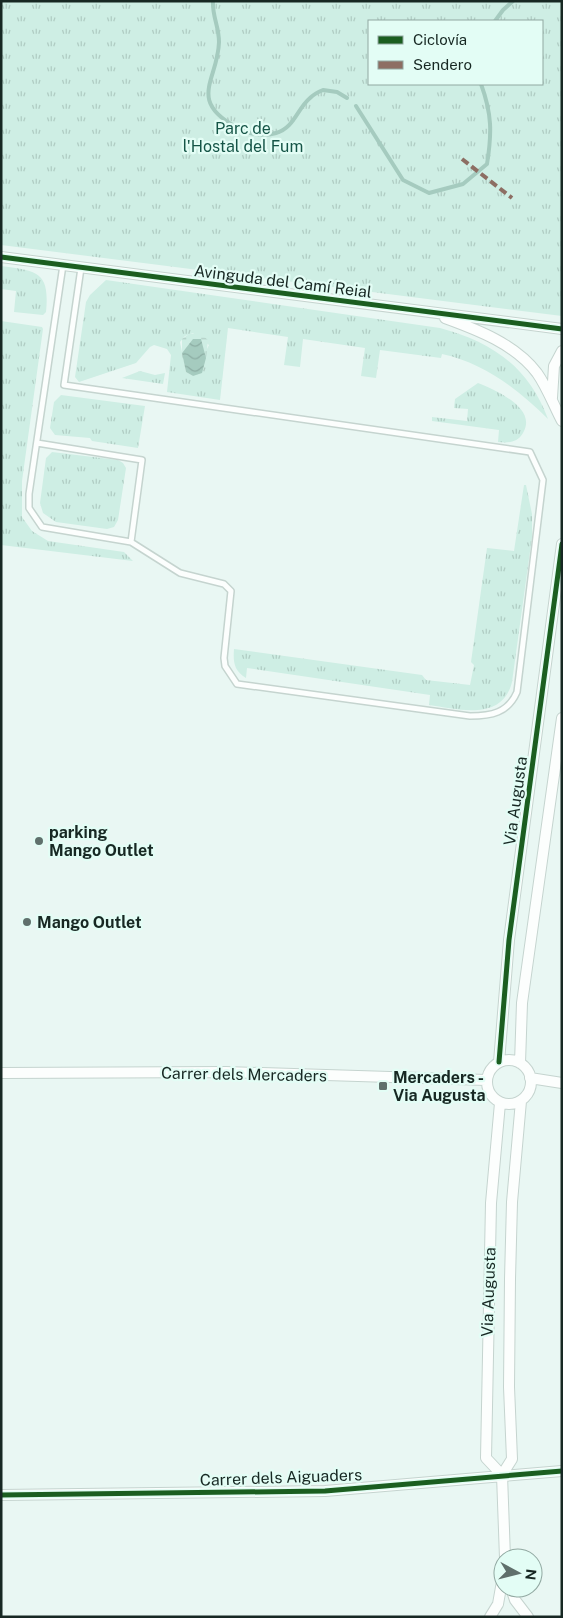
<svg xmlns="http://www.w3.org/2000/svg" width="563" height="1618" font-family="'Public Sans',sans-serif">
<defs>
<pattern id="grass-tufts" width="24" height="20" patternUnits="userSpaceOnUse" patternTransform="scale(1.25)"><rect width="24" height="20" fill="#ceeee4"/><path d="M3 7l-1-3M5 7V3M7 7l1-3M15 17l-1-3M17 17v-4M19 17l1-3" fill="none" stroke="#b0ccc3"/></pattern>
<pattern id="wetland-marsh" width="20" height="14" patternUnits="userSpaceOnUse" patternTransform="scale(1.25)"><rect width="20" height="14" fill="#ceeee4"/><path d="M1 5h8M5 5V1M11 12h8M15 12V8" fill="none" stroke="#b0ccc3"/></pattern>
<pattern id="water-waves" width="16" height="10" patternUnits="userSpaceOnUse" patternTransform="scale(1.25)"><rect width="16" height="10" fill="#a5cbbf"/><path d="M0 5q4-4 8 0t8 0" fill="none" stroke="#8daea4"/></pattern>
</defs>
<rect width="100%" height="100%" fill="#e9f7f3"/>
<path fill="url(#grass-tufts)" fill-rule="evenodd" d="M1 1H562V316L1 245ZM542 21V84H369V21Z
M1 266C37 271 50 271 46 312L43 315 14 312 16 291 1 289Z
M106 280 440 328C492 342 529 367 548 419 518 389 484 363 442 354L441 358 380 350 376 378 361 376 365 348 303 339 300 367 284 365 288 337 228 328 220 400 167 392 171 355 167 349 154 345 150 347 136 363 79 382 75 377 86 302 90 295ZM193 333 209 345 193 376 186 372 180 342 185 336Z
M1 321 42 327 43 329 22 481V517L32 531 48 541 124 552 133 561 1 545Z
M140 371 155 375 165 373 163 384 122 378Z
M478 383C495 390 538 408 523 433 517 443 508 443 498 442L499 430 432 421V417L467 421 468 409 454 408 455 399Z
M61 395 145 406 138 448 92 441 90 438 55 435 50 428 54 402Z
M52 452 118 460 123 463 126 468 118 520 114 527 107 529 56 522 43 513 40 503 46 458Z
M524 485H526L532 514V537L512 682C502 722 458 709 429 705L430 695 247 668 246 678C234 671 233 662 234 649L422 675 426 680 470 685 474 665 471 662 487 548 514 551Z"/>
<path fill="url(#wetland-marsh)" d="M199 333 208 340 206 358 202 348 189 345 182 353V339L189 334Z"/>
<path fill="url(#water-waves)" d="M193 339H201L206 358 202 373 193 376 186 372 182 353Z"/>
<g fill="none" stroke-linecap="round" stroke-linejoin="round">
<path stroke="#a5cbbf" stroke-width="4" d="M213 1C212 16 219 26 219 42 218 80 187 100 236 127 248 134 262 137 276 133 294 128 297 109 310 98 313 95 318 92 323 90L337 92 347 98
M495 21 503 10 513 1
M356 106 403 180 429 193 463 184 487 164C492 133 492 114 481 84"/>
<g stroke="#c5d4cf" stroke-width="8">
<path id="lane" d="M81 268 64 385 530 452 543 480 517 692C508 713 491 716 470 716L237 684 225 666 224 658 231 591 224 584 180 573 131 542
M37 443 142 460 131 542 42 527 29 508V494L63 265"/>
</g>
<g stroke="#c5d4cf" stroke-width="12">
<path id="street" d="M1 257 562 329
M445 318C478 330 515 344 537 373 547 387 554 406 562 421
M552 398 554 366 562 351
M487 1082a22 22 0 1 1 44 0a22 22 0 1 1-44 0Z
M499 1062 509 940 562 544
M520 1063 522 1003 562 718
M1 1073 226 1072 486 1080
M530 1078 562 1083
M500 1103 491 1203 486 1458 502 1475
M1 1495 325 1491 562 1471
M505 1558 502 1475 512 1459 509 1387 510 1279 512 1202 521 1101
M511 1588 515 1600 528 1617
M490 1617 498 1604 503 1576"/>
</g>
<use href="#lane" stroke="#fcfefd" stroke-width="5"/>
<use href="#street" stroke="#fcfefd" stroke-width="10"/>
<path stroke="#8d6e63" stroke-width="4" stroke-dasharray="8 4" stroke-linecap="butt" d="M462 159 512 198"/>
<g stroke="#e3fdf5" stroke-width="8">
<path id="cycleway" d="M1 257 562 329
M499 1062 509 940 562 544
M1 1495 325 1491 562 1471"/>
</g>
<use href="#cycleway" stroke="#1b5e20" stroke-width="5"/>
</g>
<g fill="#60706c" stroke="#e3fdf5" stroke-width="2">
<circle cx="39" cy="841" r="5"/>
<circle cx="27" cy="922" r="5"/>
<rect x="378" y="1081" width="10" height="10" rx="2.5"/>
</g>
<g text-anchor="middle" stroke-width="4.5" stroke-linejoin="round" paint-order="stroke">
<g font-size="16" fill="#155547" stroke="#e3fdf5">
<text x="243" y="134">Parc de<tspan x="243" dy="18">l'Hostal del Fum</tspan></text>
</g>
<g font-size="16" fill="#172823" stroke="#e3fdf5">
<text transform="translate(283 281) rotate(7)" y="6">Avinguda del Camí Reial</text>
<text transform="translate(515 801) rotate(-82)" y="6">Via Augusta</text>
<text transform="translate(244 1074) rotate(1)" y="6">Carrer dels Mercaders</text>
<text transform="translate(488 1292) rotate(-88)" y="6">Via Augusta</text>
<text transform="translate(281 1477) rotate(-2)" y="6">Carrer dels Aiguaders</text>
</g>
<g font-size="16" font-weight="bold" fill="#172823" stroke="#e3fdf5" text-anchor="start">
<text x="49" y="838">parking<tspan x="49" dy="18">Mango Outlet</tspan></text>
<text x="37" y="928">Mango Outlet</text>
<text x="393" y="1083">Mercaders -<tspan x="393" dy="18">Via Augusta</tspan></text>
</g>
</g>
<rect width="563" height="1618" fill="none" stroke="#172823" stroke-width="5"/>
<rect x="368" y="20" width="175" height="65" fill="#e3fdf5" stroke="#91a8a1"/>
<rect x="378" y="36" width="25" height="8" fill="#1b5e20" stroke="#91a8a1"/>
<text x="413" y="45" font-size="15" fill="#172823">Ciclovía</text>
<rect x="378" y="61" width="25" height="8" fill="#8d6e63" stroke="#91a8a1"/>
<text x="413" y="70" font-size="15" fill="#172823">Sendero</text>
<g transform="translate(518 1573) rotate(97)"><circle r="24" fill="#e3fdf5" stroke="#91a8a1"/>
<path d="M0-4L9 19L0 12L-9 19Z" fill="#60706c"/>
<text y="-8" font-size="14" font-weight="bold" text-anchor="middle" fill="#172823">N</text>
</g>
</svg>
